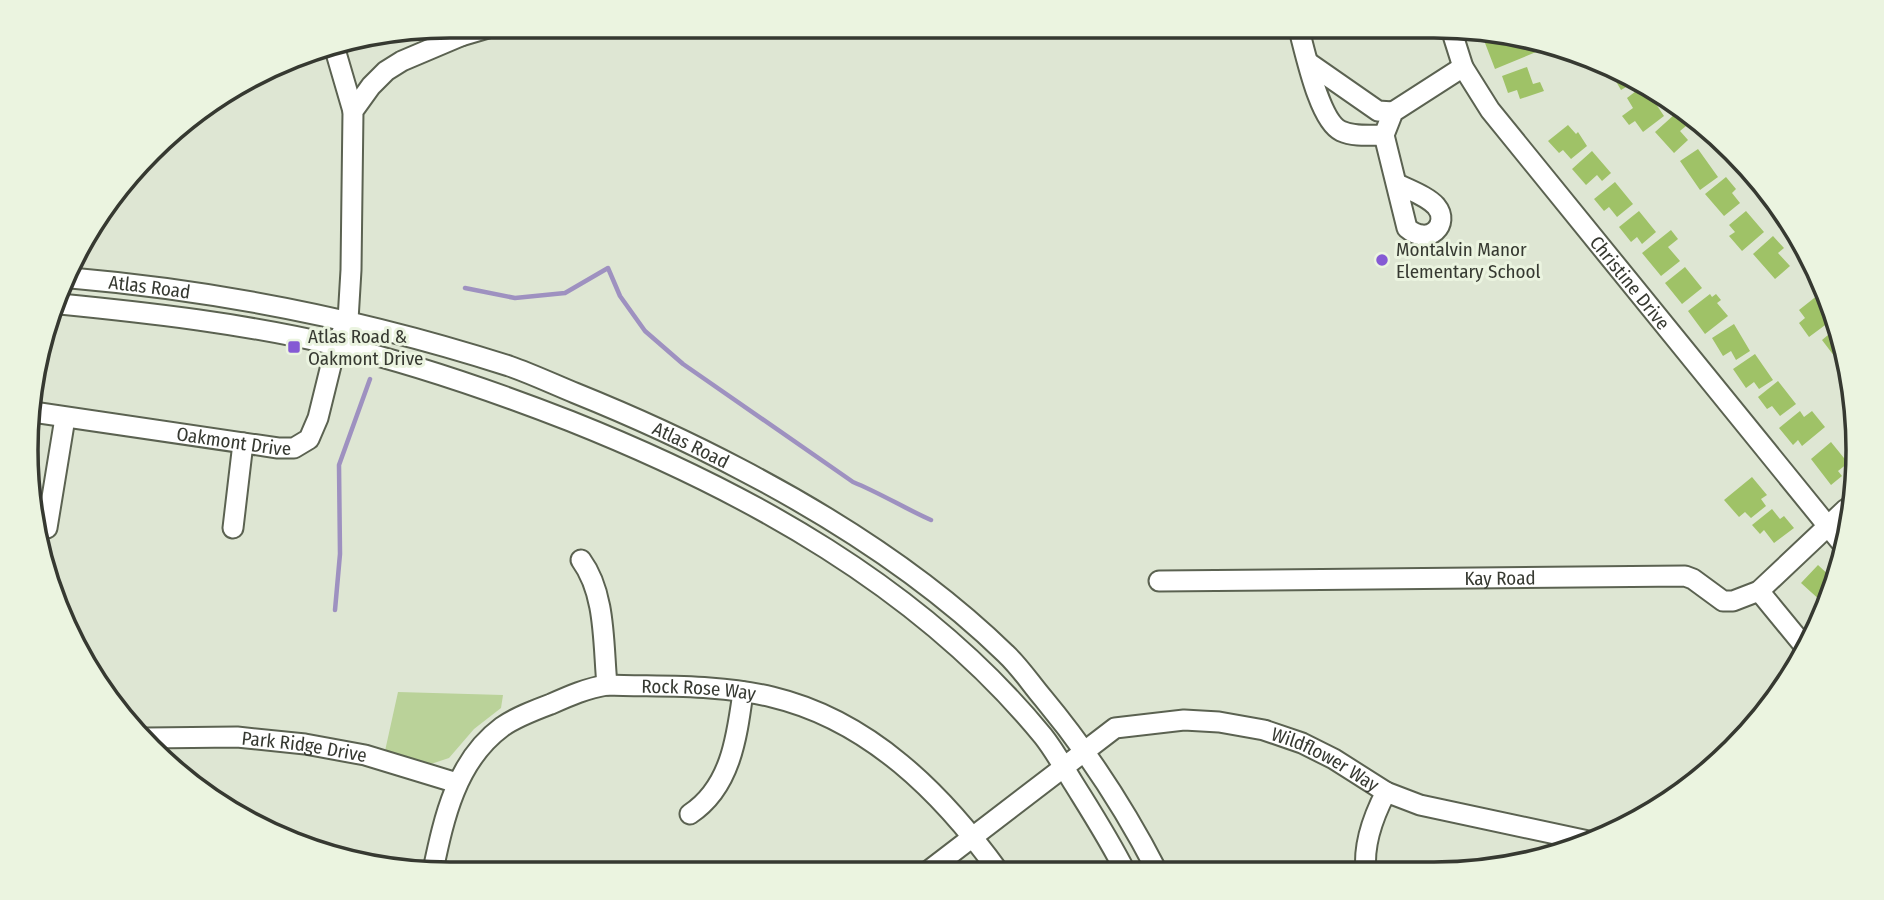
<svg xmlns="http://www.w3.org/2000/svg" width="1884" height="900" font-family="'Fira Sans Condensed',sans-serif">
<rect width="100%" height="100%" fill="#dee6d3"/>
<path fill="#bad299" d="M398 692 503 695 501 708 474 729 449 758 431 764 385 751Z"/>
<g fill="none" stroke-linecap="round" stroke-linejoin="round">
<path stroke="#9e91c0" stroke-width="4.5" d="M465 288 515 298 565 293 608 268 620 296 645 331 683 364 853 482C880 493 904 508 931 520
M335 610 340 554 339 465 370 379"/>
</g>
<path fill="#9fc267" d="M1496 39 1520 43 1521 46 1525 44 1534 46 1536 52 1495 69 1485 43Z
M1607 66 1633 83 1621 90Z
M1527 67 1533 84 1540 82 1544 91 1520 99 1517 90 1508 93 1502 76Z
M1640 88 1660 101 1656 104 1664 116 1643 132 1635 121 1629 125 1622 116 1633 108 1627 98Z
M1675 114 1686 126 1680 131 1688 140 1674 153 1655 132Z
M1568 125 1576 134 1578 132 1587 146 1571 159 1563 150 1559 153 1548 141Z
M1698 149 1718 177 1700 190 1680 161Z
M1592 151 1611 173 1602 181 1597 175 1586 185 1572 169Z
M1726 177 1736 189 1732 193 1740 203 1724 216 1705 194Z
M1615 182 1633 204 1617 217 1609 207 1604 211 1594 199Z
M1639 211 1656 232 1642 244 1637 237 1631 242 1619 227Z
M1746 211 1764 232 1742 251 1729 236 1735 232 1729 225Z
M1671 230 1678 239 1668 247 1680 261 1661 276 1642 253Z
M1773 236 1784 248 1778 253 1790 266 1775 279 1753 254Z
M1685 267 1702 288 1682 304 1665 283Z
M1710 294 1712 297 1716 294 1721 300 1717 303 1728 316 1705 334 1688 311Z
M1818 295 1830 312 1832 320 1809 337 1799 323 1805 318 1799 310Z
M1734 324 1750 351 1736 360 1731 351 1723 356 1712 338Z
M1834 330 1841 365 1822 340Z
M1755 354 1773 380 1759 389 1754 382 1746 388 1733 369Z
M1778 381 1796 404 1780 416 1772 406 1767 409 1758 397Z
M1800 411 1804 417 1812 411 1825 427 1802 446 1798 440 1793 445 1779 428Z
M1854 431 1857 449 1858 450 1846 437Z
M1831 442 1848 463 1838 471 1842 476 1831 485 1811 459Z
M1752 477 1767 495 1761 499 1766 506 1751 518 1745 512 1739 517 1724 500Z
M1772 509 1780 519 1784 516 1794 528 1774 543 1764 530 1760 534 1752 525Z
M1818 565 1832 578 1829 595 1822 602 1801 583Z"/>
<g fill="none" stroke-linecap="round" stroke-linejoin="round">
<g stroke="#5b6251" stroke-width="23">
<g id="minor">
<path d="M1298 26C1305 51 1319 121 1341 131 1354 137 1370 135 1384 135L1393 112 1463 67"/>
<path id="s1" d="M1451 29 1463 67 1490 110 1840 541"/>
<path d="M461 36 495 26"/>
<path d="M334 46 353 111"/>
<path d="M1309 63 1378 111 1393 112"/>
<path d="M1384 135 1407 228C1429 247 1451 224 1436 206 1427 196 1409 190 1398 184"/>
<path id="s2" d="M71 278C221 291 366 320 509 366 532 374 553 384 575 393 632 416 687 441 740 469 836 519 928 578 1006 654 1020 667 1031 684 1043 698 1088 752 1125 809 1157 871"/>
<path d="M60 304C153 313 245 324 335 345 415 364 493 391 570 421 746 491 921 587 1043 736 1055 751 1064 768 1074 784 1092 813 1110 841 1125 871"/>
<path id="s3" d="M33 412 278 448H294L309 439 318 418 336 345 348 320 351 270 353 111 371 86 386 71 402 61 461 36 457 26"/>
<path d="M47 528 65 418"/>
<path d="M233 528 243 443"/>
<path d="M581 560C606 594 603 644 607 685"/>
<path id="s4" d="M1159 581 1685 576 1693 579 1723 601H1733L1759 591 1846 509"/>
<path d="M1759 591 1805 647"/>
<path id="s5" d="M147 738 237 737 305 744 365 755 457 783"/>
<path d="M690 814C731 787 737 736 743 692"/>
<path id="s6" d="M433 870C444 818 456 761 502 727 516 717 535 710 551 704 569 696 587 688 607 685 662 687 718 684 772 697 869 720 942 793 999 872"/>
<path d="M1366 871C1363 844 1374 815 1386 792"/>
<path id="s7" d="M927 872 1115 728 1184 720 1219 722 1264 730 1302 743 1334 759 1386 792 1420 805 1593 842"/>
</g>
</g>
<use href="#minor" stroke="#fff" stroke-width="19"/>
</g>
<g fill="#855ad4" stroke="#ebf4e0" stroke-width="2.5">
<circle cx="1382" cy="260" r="7"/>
<rect x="287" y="340" width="14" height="14" rx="3.5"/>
</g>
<g text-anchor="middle" stroke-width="6" stroke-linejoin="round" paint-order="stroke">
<g font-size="19" fill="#363931" stroke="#ebf4e0" text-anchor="start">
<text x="1396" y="256">Montalvin Manor<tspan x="1396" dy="22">Elementary School</tspan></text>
<text x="308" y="343">Atlas Road &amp;<tspan x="308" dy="22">Oakmont Drive</tspan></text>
</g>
<g font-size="19" fill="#363931" stroke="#ebf4e0">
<text dy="7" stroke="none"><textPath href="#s1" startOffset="313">Christine Drive</textPath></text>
<text dy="7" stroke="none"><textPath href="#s2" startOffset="79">Atlas Road</textPath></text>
<text dy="7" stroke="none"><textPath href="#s3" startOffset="203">Oakmont Drive</textPath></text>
<text dy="7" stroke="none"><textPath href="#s2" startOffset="646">Atlas Road</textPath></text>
<text dy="7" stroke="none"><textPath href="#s4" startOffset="341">Kay Road</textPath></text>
<text dy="7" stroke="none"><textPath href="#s6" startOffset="368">Rock Rose Way</textPath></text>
<text dy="7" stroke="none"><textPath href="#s5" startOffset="158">Park Ridge Drive</textPath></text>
<text dy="7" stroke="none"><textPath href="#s7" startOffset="455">Wildflower Way</textPath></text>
</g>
</g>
<path d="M0 0H1884V900H0ZM450 38H1434A412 412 0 0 1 1846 450V450A412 412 0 0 1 1434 862H450A412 412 0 0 1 38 450V450A412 412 0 0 1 450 38Z" fill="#ebf4e0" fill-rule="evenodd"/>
<path fill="none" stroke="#363931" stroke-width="3.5" d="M450 38H1434A412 412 0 0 1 1846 450V450A412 412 0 0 1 1434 862H450A412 412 0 0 1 38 450V450A412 412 0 0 1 450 38Z"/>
</svg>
